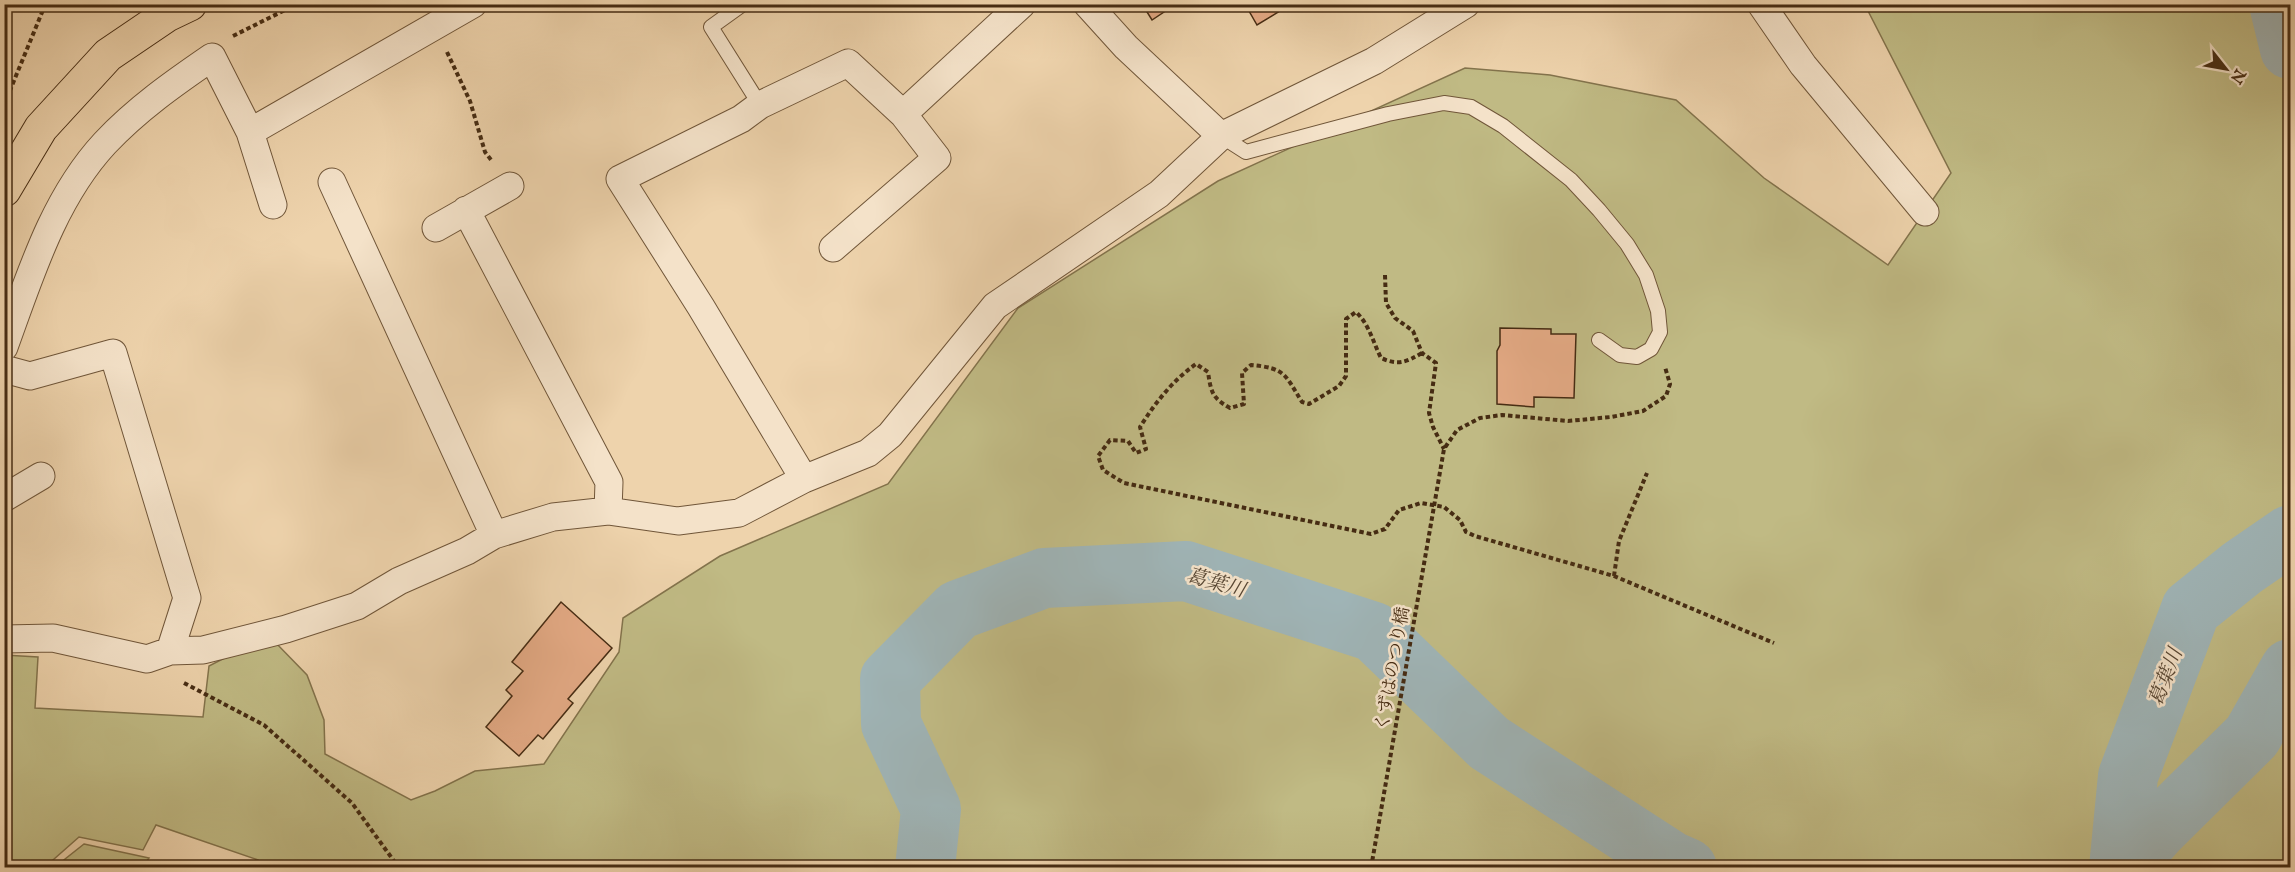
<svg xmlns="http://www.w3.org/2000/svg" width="2295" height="872" font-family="'IM FELL English','Noto Serif JP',serif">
<rect width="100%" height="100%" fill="#eed3ac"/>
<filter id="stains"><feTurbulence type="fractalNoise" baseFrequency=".00333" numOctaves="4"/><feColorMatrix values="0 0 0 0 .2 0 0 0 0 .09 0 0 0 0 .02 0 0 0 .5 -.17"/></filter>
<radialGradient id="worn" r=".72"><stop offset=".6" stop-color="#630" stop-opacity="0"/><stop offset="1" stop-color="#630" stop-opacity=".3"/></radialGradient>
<path fill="#c0ba84" stroke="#83734c" stroke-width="1.5" d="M1865 5H2290V867L265 868 258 860 156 825 143 850 79 837 45 867H5L4 655 38 657 35 708 203 717 209 666 242 649 275 642 307 675 324 720 325 754 411 800 435 791 475 771 544 764 619 652 623 618 720 556 888 484 1018 308 1218 181 1465 68 1550 75 1676 100 1764 178 1888 265 1951 173Z
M84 844 149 858 143 867H55Z"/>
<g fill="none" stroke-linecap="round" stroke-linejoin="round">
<path stroke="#9fb4b6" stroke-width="60" d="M2279 4 2290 49
M925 868 931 809 891 724 890 679 958 610 1044 578 1186 571 1374 632 1489 743 1671 861 1687 868
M2119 868 2128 776 2191 609 2242 568 2290 535
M2123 868 2157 830 2252 736 2290 669"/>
</g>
<path fill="#e4aa85" stroke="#462c13" stroke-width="1.5" d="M1142 4H1176L1152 20Z
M1245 4H1287L1288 6 1257 25Z
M1500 328 1551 329V334H1576L1574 398 1534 397V407L1497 404V351L1500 345Z
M561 602 612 648 568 699 573 703 543 739 538 735 519 756 486 727 512 696 506 690 523 671 512 662Z"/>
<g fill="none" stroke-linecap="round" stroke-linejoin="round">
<g stroke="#705639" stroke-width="16">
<path id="lane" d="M743 4 711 27 760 105
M1221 136 1246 152 1388 114 1444 103 1471 107 1503 126 1571 180 1599 210 1627 244 1646 275 1658 311 1660 332 1651 349 1637 357 1620 355 1599 340"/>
</g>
<g stroke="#705639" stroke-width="29">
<path id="street" d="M1087 4 1126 47 1221 136
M1761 4 1803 65 1925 212
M903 114 1022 4
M250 132 273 205
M332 182 494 535
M466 210 609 482 608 511
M436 228 510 186
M4 347C30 276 53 199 105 143 137 109 174 83 212 57L250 132 473 4
M4 369 30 376 113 353 187 598 170 651
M804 479 701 307 620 179 741 119 760 105 848 63 903 114 937 158 833 248
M4 498 41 476
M4 639 53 638 147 659 170 651 203 650 286 629 357 606 399 581 467 551 494 535 553 517 608 511 678 521 739 513 804 479 868 453 890 435 995 306 1159 194 1221 136 1374 61 1466 4"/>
</g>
<g stroke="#462c13" stroke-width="35">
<path id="highway" d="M4 190 41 128 108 55 167 15 190 4"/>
</g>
<path stroke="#462c13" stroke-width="4" stroke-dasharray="4.5 3" stroke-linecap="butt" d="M233 36 297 4
M447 52 470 101 485 152 492 161
M4 105 43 10
M1385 275 1386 303 1395 318 1413 331 1422 353 1436 363 1429 413 1433 427 1444 449
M1422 353C1406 362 1399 366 1381 358 1373 342 1369 324 1356 312L1346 319V376L1339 386 1309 404 1302 402C1285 375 1286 368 1251 365L1242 373 1244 404 1230 408C1212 398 1211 392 1208 372L1196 364C1173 380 1155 403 1140 427L1146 449 1136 453 1128 441 1110 440 1098 456 1103 470 1124 483 1371 534 1385 529 1399 510 1421 503 1444 507 1460 520 1466 532 1475 536 1614 576 1774 643
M1614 576 1619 541 1647 473
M184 683 264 725 352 803 399 868
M1371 868 1444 449 1457 430 1480 418 1502 415 1568 421 1611 417 1643 411 1666 396 1670 384 1665 367"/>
<use href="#lane" stroke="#f4e2c9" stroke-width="14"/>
<use href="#street" stroke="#f4e2c9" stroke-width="27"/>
<use href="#highway" stroke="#eed3ac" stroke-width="33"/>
</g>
<g text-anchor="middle" stroke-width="5" stroke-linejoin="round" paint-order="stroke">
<g font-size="18" fill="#462c13" stroke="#f4e2c9">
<text transform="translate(1392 669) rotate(-80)" y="6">くずはのつり橋</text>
</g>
<g font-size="20" font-style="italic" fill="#584734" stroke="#f4e2c9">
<text transform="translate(1216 582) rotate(16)" y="7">葛葉川</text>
<text transform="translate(2165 677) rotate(-69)" y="7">葛葉川</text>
</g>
</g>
<rect width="2295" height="872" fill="none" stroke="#eed3ac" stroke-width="24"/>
<rect x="6" y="6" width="2283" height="860" fill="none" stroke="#462c13" stroke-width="3"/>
<rect x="12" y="12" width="2271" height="848" fill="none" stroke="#462c13" stroke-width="1.5"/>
<g transform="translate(2226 69) rotate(121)" stroke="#f4e2c9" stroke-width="4.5" paint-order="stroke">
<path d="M0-4.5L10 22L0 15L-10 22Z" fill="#462c13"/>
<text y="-9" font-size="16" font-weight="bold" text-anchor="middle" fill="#462c13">N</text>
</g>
<rect width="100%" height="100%" filter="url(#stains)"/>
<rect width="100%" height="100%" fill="url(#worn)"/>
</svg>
